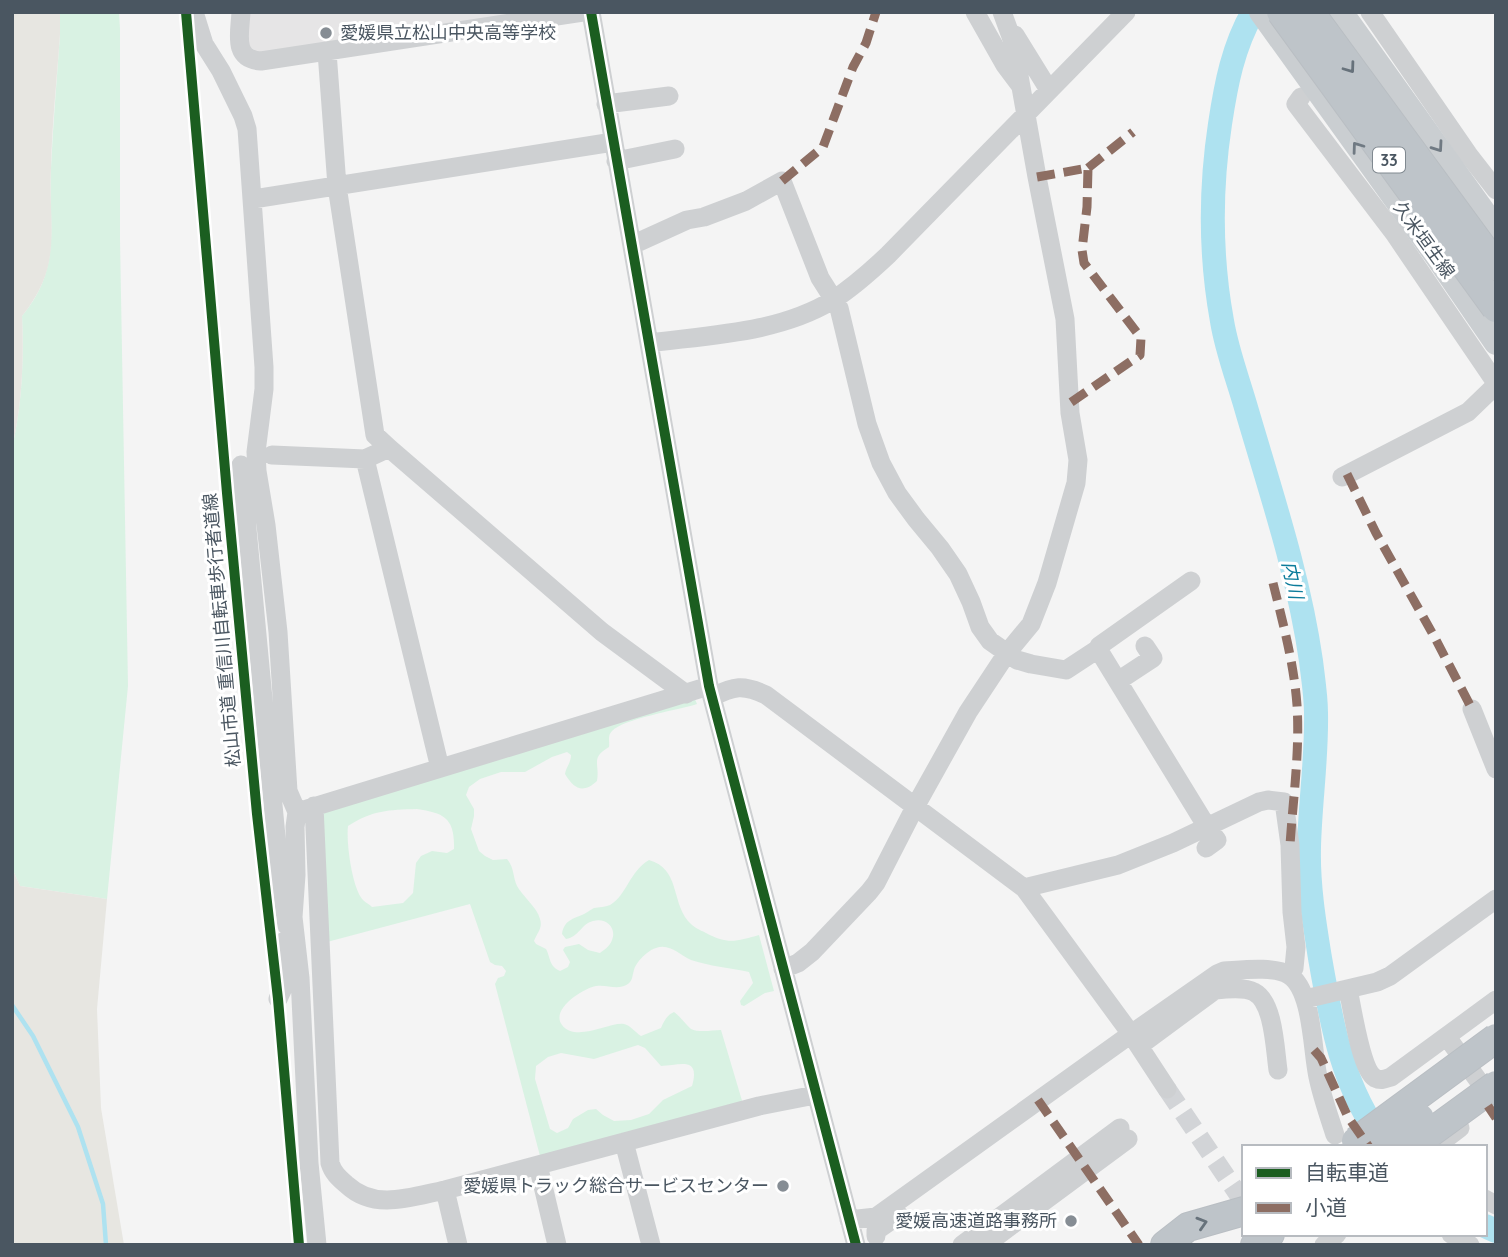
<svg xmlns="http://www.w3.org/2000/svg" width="1508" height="1257" font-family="Quicksand,'Noto Sans JP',sans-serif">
<rect width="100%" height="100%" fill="#f4f4f4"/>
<path fill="#e6e5e6" d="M247 12H556L257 53 244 41Z"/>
<path fill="#d9f2e3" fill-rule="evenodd" d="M60 12H119L120 29V239L128 686 107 899 20 886 12 868V448C22 405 24 361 22 316 63 267 48 225 51 168 53 123 57 78 60 34Z
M694 697 697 704 694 705C677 710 623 719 612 731 607 736 610 741 609 747 590 758 600 763 597 781 583 794 574 789 565 774 566 767 571 763 571 755L567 752 552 757 525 772H501L480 779 469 787 466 795 474 809V816L471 829 479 851 485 856 493 860 507 859C514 867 513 877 517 886 523 897 537 907 540 919 543 928 537 933 534 941L536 944 546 949C551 959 549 966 560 971L568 967 570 962 563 950 565 947 579 944 588 950 600 953C604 950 610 946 612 940 617 928 606 917 593 921 581 924 579 937 566 939L562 934C564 920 573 919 584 914 586 913 592 909 594 908 599 907 605 907 610 905 627 895 629 872 649 860 680 869 671 900 688 921 693 927 700 930 706 933 728 945 737 941 759 935L774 991 765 993 744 1006 741 1005 740 1001 753 983 749 972C730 968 709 966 691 960 680 955 669 943 656 948 648 950 636 962 634 970 632 976 633 980 628 984 617 991 607 984 596 986 584 988 550 1009 562 1025 576 1043 609 1022 624 1024 630 1025 635 1032 641 1036L661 1028C664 1021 667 1015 674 1012 680 1016 686 1025 691 1029 699 1033 713 1030 721 1030L743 1104 540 1156 495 984 498 978 504 976 506 971 502 966 495 965 490 962 470 904 327 942 323 809ZM417 809C444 813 455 818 454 849L447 853 432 851 421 856 416 863 413 893 403 903 372 907C370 905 365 902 363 900 352 888 346 842 348 826 373 810 388 810 417 809ZM638 1045 645 1048 661 1066C678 1066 701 1055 692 1086L663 1100 649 1114 631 1120 614 1121 603 1115 596 1109 588 1110 573 1119 568 1128 557 1133 550 1129 535 1079 536 1066 548 1057 561 1053 594 1059Z"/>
<path fill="#e7e6e1" d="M12 12H60V34C57 79 52 123 51 168 48 228 64 264 22 316 24 361 22 405 12 448Z
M12 868 20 886 107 899 97 1009 101 1108 124 1245H12Z"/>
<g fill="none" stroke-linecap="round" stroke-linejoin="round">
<path stroke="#aee2f0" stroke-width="4.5" d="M12 1005 33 1036 78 1127 103 1204 106 1245"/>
<path stroke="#aee2f0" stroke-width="24" d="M1253 12C1233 47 1226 84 1220 124 1210 190 1210 255 1222 321 1227 352 1239 382 1247 411 1271 493 1299 576 1311 661 1313 678 1316 696 1316 713 1317 758 1310 803 1309 847 1308 884 1314 921 1320 958 1331 1022 1343 1091 1385 1143
M1485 1226 1496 1231"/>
<path stroke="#d2d4d7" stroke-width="19" stroke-dasharray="19 10" stroke-linecap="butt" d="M1167 1089 1244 1203"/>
<g stroke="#b9bec3" stroke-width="30">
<path id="highway" d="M1165 1245 1188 1227 1244 1211
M1255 1245 1270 1234"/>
</g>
<path stroke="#ced0d2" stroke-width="19" d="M194 12 204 44 221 71 243 116 247 129 264 367V389L256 452 257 471 266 525 278 632 288 791 297 812 709 686
M241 12C240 33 232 59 261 61L583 12
M591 12 709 686 856 1245
M975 12 1005 65 1020 85
M1370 12 1468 154 1496 190
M1015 35 1049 90
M327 52 337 186 375 435 389 448
M1301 97 1296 104 1394 233 1496 383
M606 104 669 96
M616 161 675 149
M253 199 613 142
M632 245 687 220 704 217 746 201 782 181 820 278 839 308 867 424 881 463 897 493 916 519 940 548 958 574 971 602 980 627 990 641 1017 660 1031 664 1066 670 1098 649 1207 827 1217 840 1206 848
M649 343C710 335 779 333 833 300 853 287 871 271 888 255L1126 12
M272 455 365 459 389 448 602 632 686 694
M365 459 440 768
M241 465 278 858 287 926
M1342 477 1468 412 1496 385
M1098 649 1099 646 1191 581
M1118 681 1153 658 1145 646
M712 697C734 686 743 684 766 695L1024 888 1131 1034 1167 1089
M1472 709 1496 769
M314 806 330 1163C333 1173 339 1178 347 1185 375 1211 411 1197 445 1190L759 1106 815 1095
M297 812 295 827 296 875 293 917 300 978 309 1163 317 1245
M1024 888 1118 865 1173 843 1259 802 1268 800 1284 802 1290 845 1292 912 1296 947 1294 968 1290 976
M783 969 798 963 812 952 869 892 876 883 915 807 968 712 1007 653 1031 624 1047 583 1076 483 1078 460 1070 413 1065 319 1037 177 1013 42 1002 12
M1348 989C1352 1007 1361 1070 1375 1078 1381 1081 1385 1079 1391 1077L1496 1000
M278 999 283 988 287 938
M1305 999 1377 982 1390 976 1496 899
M1447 1037 1493 1101
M1139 1046 1215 990C1225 989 1245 987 1254 992 1274 1002 1275 1050 1278 1070
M624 1142 651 1245
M1435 1147 1460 1128
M538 1165 557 1245
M445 1190 458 1245
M1485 1199 1496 1205
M849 1220 876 1217 1131 1034 1217 974 1224 971C1242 970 1274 966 1289 975 1313 990 1312 1051 1318 1077 1322 1097 1329 1116 1335 1135
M1451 1234 1470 1245
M876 1236V1231L899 1215
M962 1245 1120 1128
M985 1245 1128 1139
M1324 1245 1337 1234"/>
<path stroke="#caced1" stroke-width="24" d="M1261 12 1437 257 1496 343
M1341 12 1496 229"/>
<use href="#highway" stroke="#bec4c9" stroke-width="28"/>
<g stroke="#b9bec3" stroke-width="30" stroke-linecap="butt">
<path id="highway-bridge" d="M1281 12 1496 308
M1310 12 1496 266
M1356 1141 1496 1038
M1381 1147 1420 1118
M1411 1147 1496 1085"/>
</g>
<use href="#highway-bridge" stroke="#bec4c9" stroke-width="28"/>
<path stroke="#8d6e63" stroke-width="9" stroke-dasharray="18 9" stroke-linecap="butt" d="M1088 168 1133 132
M1037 177 1088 168 1087 207 1082 250 1084 263 1141 338 1140 355 1070 403
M782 181 823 147 853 67 866 43 876 12
M1347 474 1376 533 1435 638 1472 709
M1273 583C1283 623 1294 664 1297 705 1300 751 1293 799 1290 845
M1314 1050 1321 1058 1348 1117 1369 1147
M1038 1100 1139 1245
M1488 1106 1496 1118"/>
<g stroke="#fff" stroke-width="15">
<path id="cycleway" d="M186 12 227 493 257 814 278 999 299 1245
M591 12 709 686 856 1245"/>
</g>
<use href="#cycleway" stroke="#1b5e20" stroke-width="10"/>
</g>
<defs><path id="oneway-chevron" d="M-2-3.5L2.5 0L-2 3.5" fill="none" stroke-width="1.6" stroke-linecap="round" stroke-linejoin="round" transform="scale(1.75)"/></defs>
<g stroke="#67727b">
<use href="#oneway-chevron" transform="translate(1350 68) rotate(54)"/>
<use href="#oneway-chevron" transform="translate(1202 1223) rotate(-17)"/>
</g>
<g stroke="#707a83">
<use href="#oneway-chevron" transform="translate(1357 147) rotate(-126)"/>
<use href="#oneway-chevron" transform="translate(1438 147) rotate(55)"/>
</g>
<g fill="#868d94" stroke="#fff" stroke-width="2.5">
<circle cx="326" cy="33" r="7"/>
<circle cx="783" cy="1186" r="7"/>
<circle cx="1071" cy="1221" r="7"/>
</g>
<g text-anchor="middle" stroke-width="6" stroke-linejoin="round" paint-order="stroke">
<rect fill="#fff" stroke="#808990" stroke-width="2" x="1373" y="147.5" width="32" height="25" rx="5"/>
<g font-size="16" font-weight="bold" fill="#4a5661">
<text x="1389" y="166">33</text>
</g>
<g font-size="18" fill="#4a5661" stroke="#fff" text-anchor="end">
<text x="340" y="39" text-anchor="start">愛媛県立松山中央高等学校</text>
<text x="769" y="1192">愛媛県トラック総合サービスセンター</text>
<text x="1057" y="1227">愛媛高速道路事務所</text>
</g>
<g font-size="18" fill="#4a5661" stroke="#fff">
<text transform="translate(1424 240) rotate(54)" y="6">久米垣生線</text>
<text transform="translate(222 630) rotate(-95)" y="6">松山市道 重信川自転車歩行者道線</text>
</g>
<g font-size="19" font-style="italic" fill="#0c7c9b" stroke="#fff">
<text transform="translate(1293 580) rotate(78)" y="7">内川</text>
</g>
</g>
<rect width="1508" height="1257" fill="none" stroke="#4a5661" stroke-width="28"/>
<rect x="1242" y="1145" width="245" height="91" fill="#ffffff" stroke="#b7bbc0" stroke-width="2"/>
<rect x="1256" y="1168" width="35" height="10" fill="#1b5e20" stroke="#b7bbc0" stroke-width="2"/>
<text x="1305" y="1180" font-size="21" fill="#4a5661">自転車道</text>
<rect x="1256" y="1203" width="35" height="10" fill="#8d6e63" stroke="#b7bbc0" stroke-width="2"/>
<text x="1305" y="1215" font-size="21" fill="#4a5661">小道</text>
</svg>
